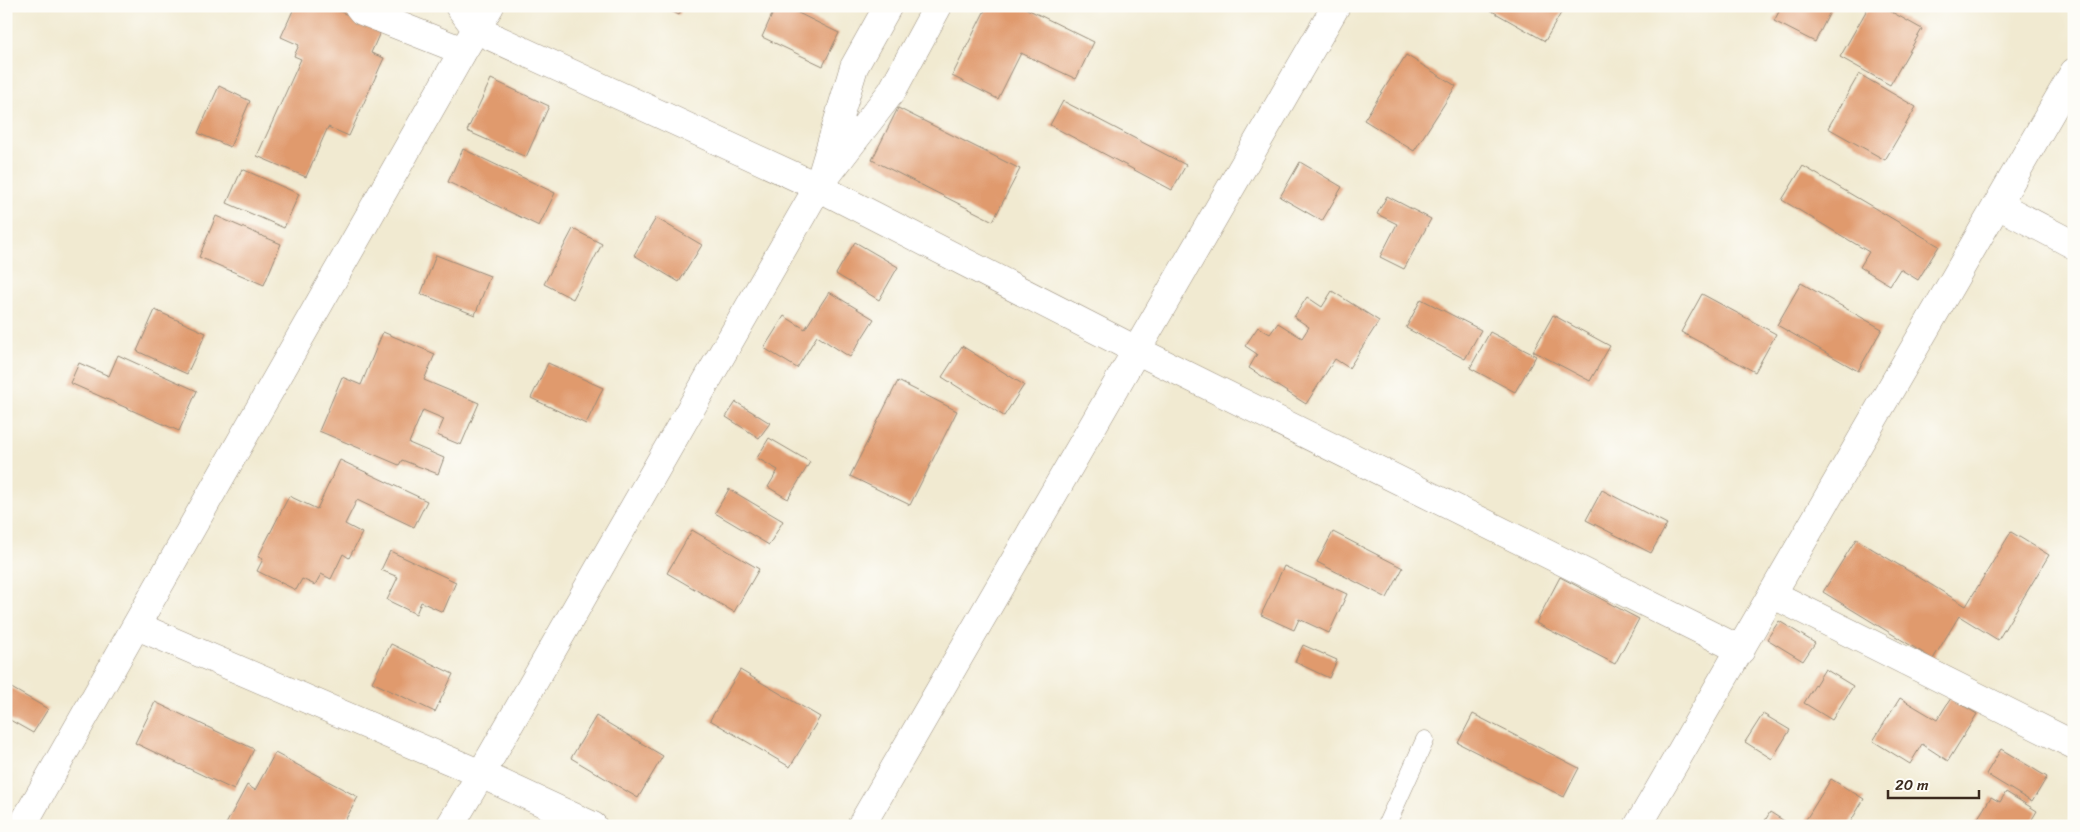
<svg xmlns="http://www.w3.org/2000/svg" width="2080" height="832" font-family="Sriracha,sans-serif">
<rect width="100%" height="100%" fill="#fdfcf7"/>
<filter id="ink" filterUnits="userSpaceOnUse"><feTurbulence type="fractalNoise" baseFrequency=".02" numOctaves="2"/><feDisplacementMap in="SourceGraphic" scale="10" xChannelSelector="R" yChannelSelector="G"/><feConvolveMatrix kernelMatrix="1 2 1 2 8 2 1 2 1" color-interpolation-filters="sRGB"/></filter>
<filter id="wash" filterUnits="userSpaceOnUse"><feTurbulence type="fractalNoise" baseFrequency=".0096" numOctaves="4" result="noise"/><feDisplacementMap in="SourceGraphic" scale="20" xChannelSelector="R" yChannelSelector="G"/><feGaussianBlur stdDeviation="1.12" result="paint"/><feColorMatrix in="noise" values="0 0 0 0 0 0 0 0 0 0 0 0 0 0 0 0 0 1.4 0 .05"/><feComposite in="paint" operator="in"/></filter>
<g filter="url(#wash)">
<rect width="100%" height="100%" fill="#f1ead1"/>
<g id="blocks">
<path fill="#e09a6d" d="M295 6H328L381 30 371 53 384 58 349 136 328 127 306 177 257 156 301 59 294 56 299 45 281 37Z
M662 6H683L679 15Z
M776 6H784L839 33 823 66 762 37Z
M987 6H1021L1094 42 1076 79 1021 53 998 99 952 76Z
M1483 6H1565L1545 41Z
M1782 6H1833L1815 42 1774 21Z
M1869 6H1881L1922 29 1890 85 1840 57Z
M1406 55 1456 86 1414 151 1364 120Z
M1859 74 1916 107 1885 160 1828 128Z
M491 79 549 106 526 157 467 131Z
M219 86 250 101 230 147 198 133Z
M1063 101 1186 165 1172 190 1050 125Z
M898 108 1020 169 993 221 872 160Z
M463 149 555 193 539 226 448 182Z
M1300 162 1342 187 1322 221 1280 197Z
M1803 166 1939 246 1918 280 1900 269 1890 285 1860 267 1869 252 1782 200Z
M242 169 299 194 284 228 227 203Z
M1387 196 1431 219 1404 269 1380 257 1397 224 1377 214Z
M216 216 281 244 264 285 199 257Z
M656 218 702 245 679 282 634 255Z
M573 229 602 244 573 299 544 284Z
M855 242 898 267 879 300 836 274Z
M436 255 490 276 475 315 421 294Z
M1801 283 1882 329 1858 371 1777 325Z
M1332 291 1379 321 1349 368 1335 359 1306 404 1249 368 1257 354 1245 346 1258 327 1270 334 1278 323 1302 338 1309 327 1294 317 1307 297 1322 307Z
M829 292 874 319 850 357 817 336 797 368 764 348 784 316 805 329Z
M1702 294 1776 334 1755 372 1681 332Z
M1421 299 1481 330 1465 359 1406 328Z
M155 310 206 333 187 374 137 351Z
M1553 315 1610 346 1590 381 1533 351Z
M383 332 435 354 424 380 479 403 461 445 437 435 444 419 423 410 409 443 444 458 438 474 402 460 399 465 319 431 342 377 361 385Z
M1490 332 1536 356 1515 392 1470 368Z
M962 346 1024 385 1004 416 942 377Z
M118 355 197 391 179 431 70 383 79 363 109 376Z
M548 363 603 388 586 424 531 398Z
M898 381 957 411 910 505 850 476Z
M736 402 770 423 759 438 726 417Z
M769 438 810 462 788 499 768 487 778 470 757 458Z
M340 460 427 501 414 527 357 500 345 524 362 533 349 558 343 554 331 579 321 574 315 585 302 579 296 590 257 571 263 559 258 557 289 496 317 509Z
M729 489 783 521 769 545 715 513Z
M1602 490 1667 524 1651 553 1586 520Z
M692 530 759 569 734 612 667 573Z
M1333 532 1403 568 1387 598 1317 562Z
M2011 532 2049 555 1998 640 1959 616 1933 659 1823 592 1856 539 1966 606Z
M390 551 456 582 443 612 421 602 416 614 387 600 398 577 381 570Z
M1284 566 1347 594 1329 633 1299 619 1294 630 1261 615Z
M1560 577 1639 619 1615 664 1536 623Z
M1779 621 1815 643 1803 661 1767 639Z
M391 644 453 674 435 712 372 682Z
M1303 645 1337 660 1329 678 1295 662Z
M1825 669 1853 686 1832 720 1804 703Z
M740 670 820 717 790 767 710 720Z
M8 686 48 709 33 733 10 720 6 727V689Z
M1900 698 1937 720 1951 698 1977 714 1948 761 1922 744 1910 764 1873 741Z
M155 702 254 749 234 790 135 743Z
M1473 714 1579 768 1564 797 1458 743Z
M1763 714 1790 730 1772 759 1745 742Z
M596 716 663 756 638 798 571 758Z
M2001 749 2047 777 2032 802 1986 774Z
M275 753 358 797 342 826H225L247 785 255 790Z
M1831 779 1864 799 1848 826H1802Z
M2006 792 2037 811 2028 826H1973L1991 797 2000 802Z
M1770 812 1792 826H1762Z"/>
</g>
</g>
<g filter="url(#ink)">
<use href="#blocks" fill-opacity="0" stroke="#968a78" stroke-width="1"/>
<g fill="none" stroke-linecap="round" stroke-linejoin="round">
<g stroke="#968a78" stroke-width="19">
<path id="service" d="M1386 826 1425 740"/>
</g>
<g stroke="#968a78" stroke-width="29">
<path id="minor" d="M358 6 362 11 463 51
M459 6 477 30 818 187 1136 350 1741 650
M823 171 854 67 888 6
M1998 205 2074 245
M1772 594 2074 745
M137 626 481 774 593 826
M22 826 463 51 490 6
M450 826 481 774 818 187 892 91 938 6
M861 826 1336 6
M1638 826 2074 72"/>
</g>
<use href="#service" stroke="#fff" stroke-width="18"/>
<use href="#minor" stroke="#fff" stroke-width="28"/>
</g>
</g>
<rect width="2080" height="832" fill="none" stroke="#fdfcf7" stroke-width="25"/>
<path d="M1888 790v8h91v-8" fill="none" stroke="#3b2a1e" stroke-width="2.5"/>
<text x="1895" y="790" font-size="15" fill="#3b2a1e" stroke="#fdfcf7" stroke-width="4" paint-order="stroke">20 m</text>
</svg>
